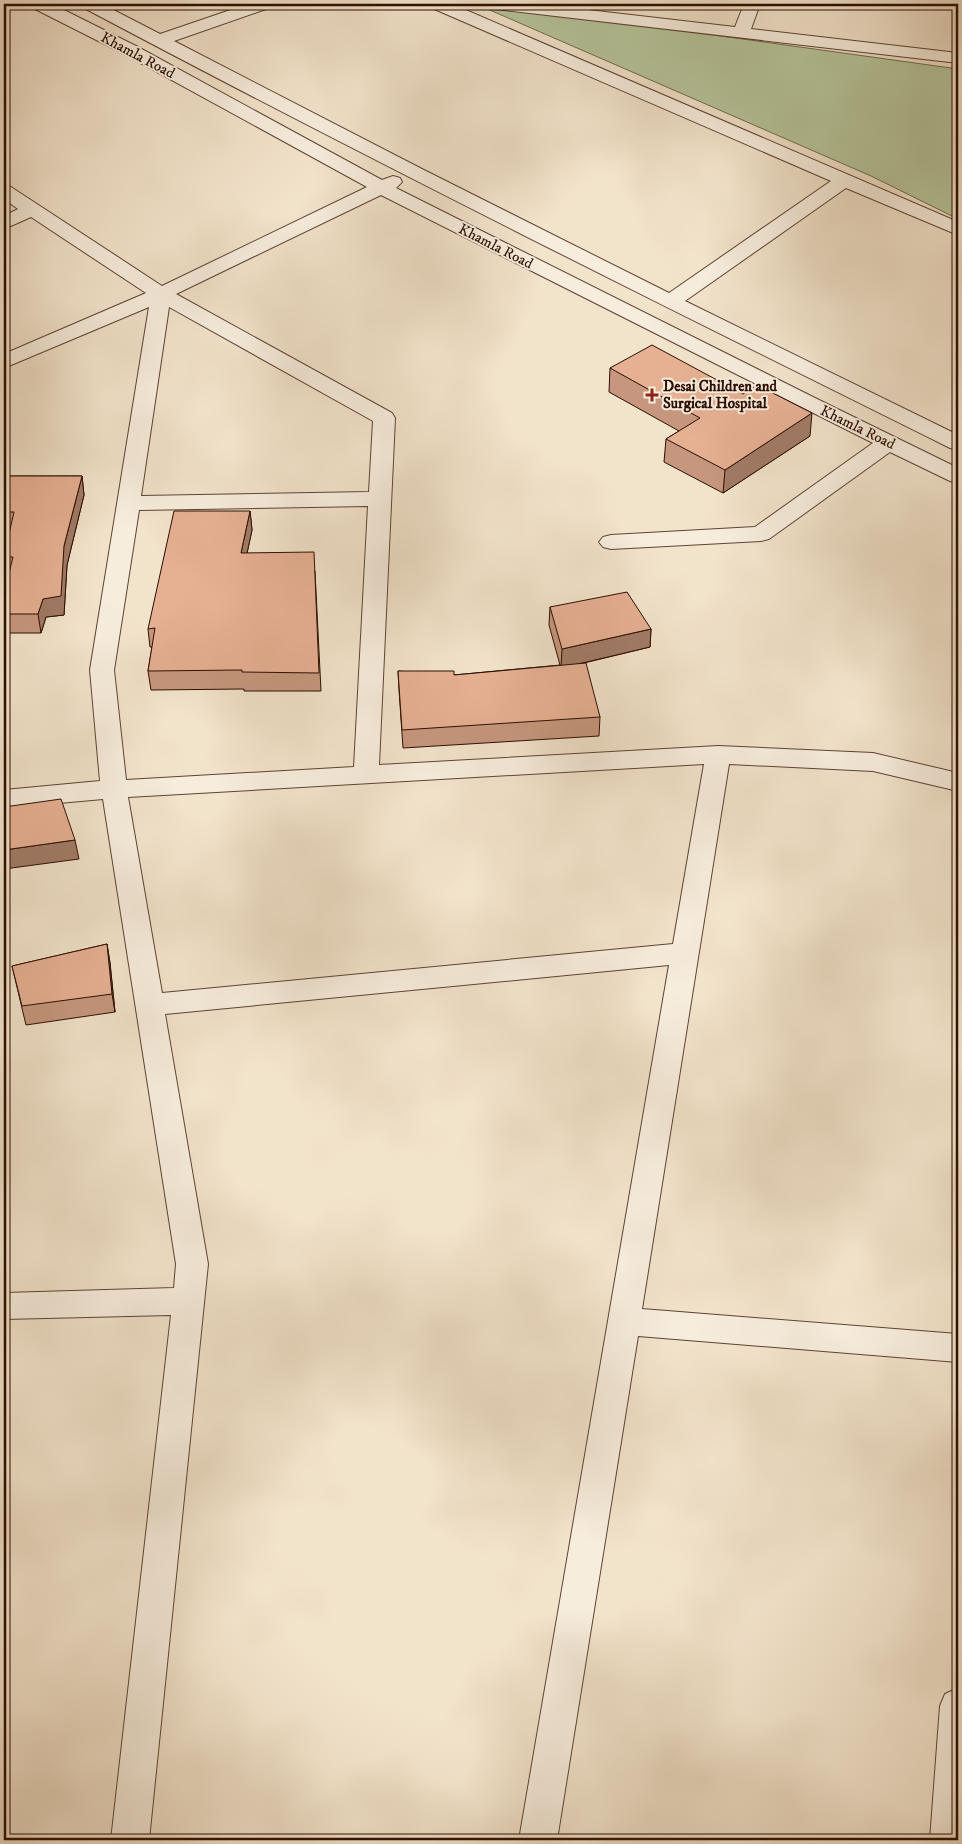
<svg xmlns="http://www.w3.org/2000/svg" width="962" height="1844" font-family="'IM FELL DW Pica',serif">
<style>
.green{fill:#b6c59b;stroke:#706a4e}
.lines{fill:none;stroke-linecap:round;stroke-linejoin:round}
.minor-casing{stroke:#5d4334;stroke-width:2}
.minor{fill:#f7eddd;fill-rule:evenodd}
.wall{fill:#c6977e;stroke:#2b0e01}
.shaded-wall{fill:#a17b67;stroke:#2b0e01}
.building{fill:#e6b093;stroke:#2b0e01}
.poi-dot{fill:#8f2418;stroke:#f7eddd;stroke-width:2}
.labels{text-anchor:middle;stroke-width:4;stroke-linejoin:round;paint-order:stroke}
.far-street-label{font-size:15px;fill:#2b0e01;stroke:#f7eddd}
.far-poi-label{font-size:15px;font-weight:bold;fill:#2b0e01;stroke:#f7eddd;text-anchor:start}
</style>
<rect width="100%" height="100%" fill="#f2e3cb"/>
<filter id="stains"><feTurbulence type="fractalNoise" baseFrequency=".004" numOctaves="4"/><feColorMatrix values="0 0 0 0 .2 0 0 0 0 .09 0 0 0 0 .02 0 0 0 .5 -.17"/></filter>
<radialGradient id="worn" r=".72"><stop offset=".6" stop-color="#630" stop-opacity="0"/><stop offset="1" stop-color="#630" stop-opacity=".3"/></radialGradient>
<polygon class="green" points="476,4 491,4 958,69 958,219 871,176"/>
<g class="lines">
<g class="minor-casing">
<g id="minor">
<path d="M31,4H52L138,47L382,180L393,176L400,178L402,182L396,188L813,397L958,468V483L950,481L890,452L769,539L761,541L611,549L603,547L599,542L603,537L611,535L755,527L873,443L381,195L176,294L392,413L395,418L379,765L718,746L873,753L958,773V791L873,771L729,764L642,1309L958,1334V1362L638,1336L557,1840H519L669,965L165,1014L208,1264L149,1840H111L171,1315L4,1319V1293L174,1288L176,1264L103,799L4,808V790L100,781L90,670L149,307L4,368V354L146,293L31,217L4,229V216L18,209L4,199V185L11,187L162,286L367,187L126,55L33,8ZM169,307L373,421L369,492L141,496ZM368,506L354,767L126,780L114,670L139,510ZM704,764L673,944L162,993L128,797Z"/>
<path d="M82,4H102L160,34L248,4H271L269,8L174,41L420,168L669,293L831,181L432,8L430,4H452L958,222V235L846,188L685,301L958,435V450L950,448C660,304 370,160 84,8Z"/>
<polygon points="487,4 536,4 735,27 744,4 760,4 751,29 958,53 958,63 495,9 489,8"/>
<polygon points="958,1688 958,1840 930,1840 940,1706 945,1694"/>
</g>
</g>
<use href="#minor" class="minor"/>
</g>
<g class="wall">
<polygon points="610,368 810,436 723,493 664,462 666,439 679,431 609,392"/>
<polygon points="4,476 82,476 84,495 67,565 64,615 46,617 41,633 4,633 4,593 8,576 7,576 4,560 4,555 9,531 4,531"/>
<polygon points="250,511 252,530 247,553 315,571 321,691 244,691 244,689 151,690 148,671 152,647 150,647 148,629"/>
<polygon points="550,607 651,629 650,647 580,664 600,717 599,736 403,748 399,690 398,671 454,675 560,665 549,625"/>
<polygon points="107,944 110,963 115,1012 26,1025 12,966"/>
</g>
<g class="shaded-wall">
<polygon points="812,413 810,436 723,493 725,470"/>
<polygon points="82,476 84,495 67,565 64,615 46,617 41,633 38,614 43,599 64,546"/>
<polygon points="250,511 252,530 243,572 241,553"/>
<polygon points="651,629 650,647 561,668 562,649"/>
<polygon points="75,840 79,859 4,869 4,850"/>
<polygon points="107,944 110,963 115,1012 112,994"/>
</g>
<g class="building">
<polygon points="652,345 743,394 757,385 812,413 725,470 666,439 700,418 610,368"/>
<polygon points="4,476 82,476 64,546 61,596 43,599 38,614 4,614 4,593 13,557 4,557 4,555 14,512 4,512"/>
<polygon points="174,511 250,511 241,553 314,552 319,673 242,672 242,670 148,671 155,628 148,629"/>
<polygon points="627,592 651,629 562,649 550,607"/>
<polygon points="586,663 600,717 402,730 398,671 454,671 454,675"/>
<polygon points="61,799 75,840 4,850 4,807"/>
<polygon points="107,944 112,994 22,1006 12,966"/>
</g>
<path class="poi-dot" d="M649.5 387.5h5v5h5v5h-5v5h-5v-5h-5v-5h5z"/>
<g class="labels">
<g class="far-street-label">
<text transform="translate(138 55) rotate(28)" y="5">Khamla Road</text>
<text transform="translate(496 246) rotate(27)" y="5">Khamla Road</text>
<text transform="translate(858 427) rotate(26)" y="5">Khamla Road</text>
</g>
<g class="far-poi-label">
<text x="663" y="391">Desai Children and<tspan x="663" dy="17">Surgical Hospital</tspan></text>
</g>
</g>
<rect width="962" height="1844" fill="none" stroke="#f2e3cb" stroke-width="20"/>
<rect x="5" y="5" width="952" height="1834" fill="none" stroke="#2b0e01" stroke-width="2.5"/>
<rect x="10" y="10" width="942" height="1824" fill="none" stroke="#2b0e01"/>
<rect width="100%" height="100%" filter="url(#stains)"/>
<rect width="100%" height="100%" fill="url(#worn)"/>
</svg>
